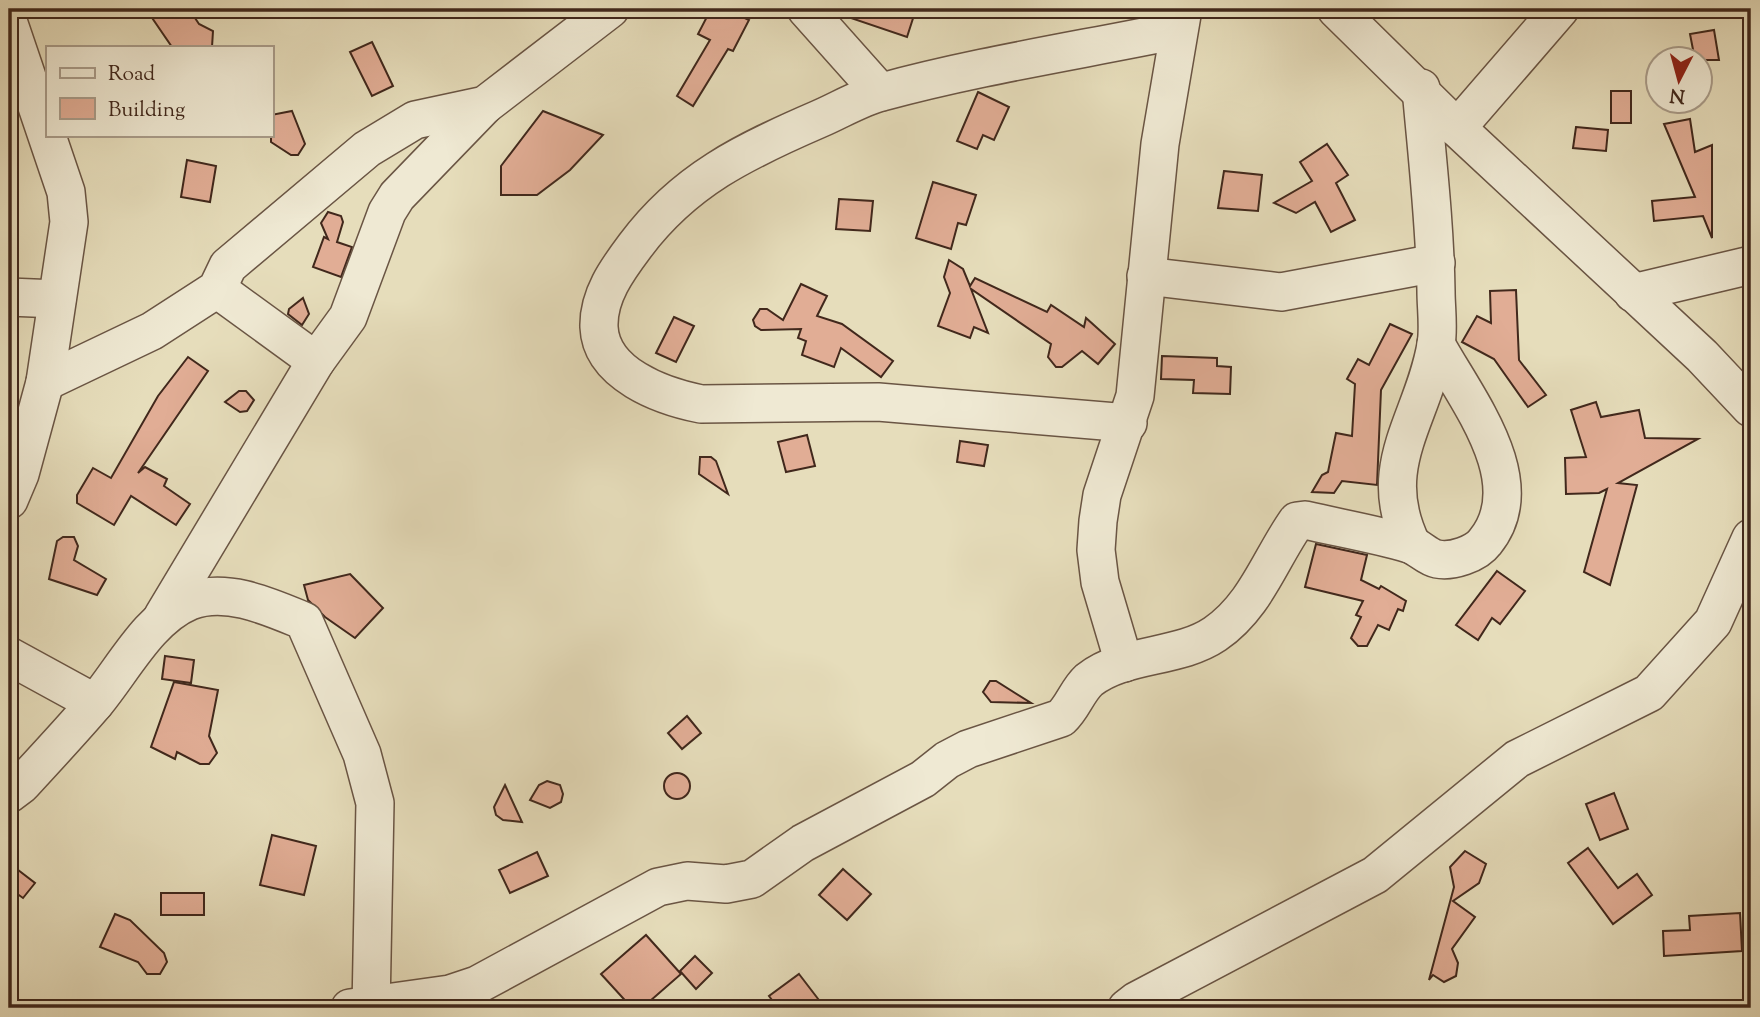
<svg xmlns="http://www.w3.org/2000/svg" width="1760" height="1017" font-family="'Sorts Mill Goudy',serif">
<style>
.building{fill:#e1ad95;stroke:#41281c;stroke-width:2}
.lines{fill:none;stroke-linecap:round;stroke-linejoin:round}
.minor-casing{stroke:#6a5544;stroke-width:40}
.minor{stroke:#efe9d3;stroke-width:37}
</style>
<rect width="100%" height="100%" fill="#e6ddbb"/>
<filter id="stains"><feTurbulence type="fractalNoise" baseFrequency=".00286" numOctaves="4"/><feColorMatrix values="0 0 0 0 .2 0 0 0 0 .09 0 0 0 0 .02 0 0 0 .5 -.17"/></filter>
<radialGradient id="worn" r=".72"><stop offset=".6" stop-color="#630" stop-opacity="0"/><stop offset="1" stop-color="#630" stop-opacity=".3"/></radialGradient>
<g class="building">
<polygon points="146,9 189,9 199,24 213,31 212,47 172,47"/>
<polygon points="711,9 726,9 749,20 733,51 728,49 693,106 677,96 710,40 698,34"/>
<polygon points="836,9 916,9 907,37 839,14"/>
<polygon points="1714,30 1719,60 1695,60 1690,34"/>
<polygon points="372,42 393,86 372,96 350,52"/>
<rect x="1611" y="91" width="20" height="32"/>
<polygon points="978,92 1009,107 994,140 983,135 977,149 957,141"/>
<polygon points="292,111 305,144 298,155 291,155 271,142 271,115"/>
<polygon points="543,111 603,135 570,170 537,195 501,195 501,166"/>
<polygon points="1690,119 1695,152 1712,145 1712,238 1703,216 1654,221 1652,201 1695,197 1664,124"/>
<polygon points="1576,127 1608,130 1606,151 1573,148"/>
<polygon points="1327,144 1348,175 1336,183 1355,220 1331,232 1315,202 1296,213 1274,203 1312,181 1300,162"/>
<polygon points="187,160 216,166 210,202 181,197"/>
<polygon points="1224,171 1262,175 1258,211 1218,208"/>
<polygon points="933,182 976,195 966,225 958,223 951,249 916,238"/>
<polygon points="839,199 873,201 870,231 836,229"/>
<polygon points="328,212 341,216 343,222 337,242 352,247 341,277 313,267 324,237 328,239 321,223"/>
<polygon points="949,260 963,269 970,286 975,278 1047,312 1051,305 1084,327 1086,318 1115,344 1098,364 1082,351 1062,367 1056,367 1048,357 1051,344 971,289 988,333 974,327 970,338 938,326 950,293 944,277"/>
<polygon points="801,284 827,296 817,316 842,324 893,361 881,377 841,348 834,367 802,355 806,341 798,338 801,329 761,330 755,326 753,320 760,309 767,309 783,320"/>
<polygon points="1516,290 1519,360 1546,395 1528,407 1494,359 1462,342 1477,316 1491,323 1490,291"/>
<polygon points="303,298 309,314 302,325 288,314 289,309"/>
<polygon points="674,317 694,326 676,362 656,353"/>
<polygon points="1390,324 1412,334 1381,390 1377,485 1342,481 1334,493 1312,492 1322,475 1328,472 1336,433 1352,436 1355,384 1347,379 1358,359 1369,365"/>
<polygon points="1162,356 1217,358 1217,366 1231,367 1230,394 1193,393 1194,380 1161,379"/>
<polygon points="188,357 208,371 138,473 145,467 167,479 164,486 190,504 176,525 131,496 114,525 77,503 77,495 93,468 111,478 158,396"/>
<polygon points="239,391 246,391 254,400 247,411 240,412 225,402"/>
<polygon points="1596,402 1601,417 1639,410 1645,438 1698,439 1618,483 1637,485 1610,585 1584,572 1607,489 1599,493 1566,494 1565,458 1586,457 1571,410"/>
<polygon points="807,435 815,466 786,472 778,442"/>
<polygon points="960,441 988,445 984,466 957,462"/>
<polygon points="700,457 711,457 716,461 728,494 699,474"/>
<polygon points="63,537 74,537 78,546 74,560 106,579 97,595 49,579 57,541"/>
<polygon points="1316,544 1367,555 1361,580 1379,589 1381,586 1406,601 1403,611 1398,609 1389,630 1378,625 1367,646 1358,646 1351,638 1361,617 1356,615 1363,601 1305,587"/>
<polygon points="1497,571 1525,591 1500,624 1492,618 1478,640 1456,625"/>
<polygon points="350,574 383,608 355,638 325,617 308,600 304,585"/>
<polygon points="165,656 194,660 191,683 162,679"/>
<polygon points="990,681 996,681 1031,703 991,702 983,692"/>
<polygon points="174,682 218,690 209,736 217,753 209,764 200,764 177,752 175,759 151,747"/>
<polygon points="687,716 701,733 682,749 668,733"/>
<circle cx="677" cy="786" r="13"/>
<polygon points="547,781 560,785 563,794 561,802 550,808 530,800 539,785"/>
<polygon points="505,785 522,822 503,820 496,815 494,807"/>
<polygon points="1614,793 1628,829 1600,840 1586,804"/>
<polygon points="272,835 316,846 304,895 260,885"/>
<polygon points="1588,848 1618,888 1637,874 1652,895 1613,924 1568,863"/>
<polygon points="1465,851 1486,864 1479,883 1453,901 1475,917 1452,949 1458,963 1456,976 1444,982 1433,975 1429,980 1454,887 1450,867"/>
<polygon points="537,852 548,876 510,893 499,870"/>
<polygon points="9,863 35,883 23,898 9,888"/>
<polygon points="843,869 871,894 847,920 819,895"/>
<rect x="161" y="893" width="43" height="22"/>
<polygon points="1740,913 1742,951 1664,956 1663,931 1690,930 1689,916"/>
<polygon points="115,914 130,920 164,953 167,962 160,974 147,974 138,962 100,947"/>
<polygon points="646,935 681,974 642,1008 632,1008 601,974"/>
<polygon points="695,956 712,973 696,989 680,971"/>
<polygon points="799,974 825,1008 778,1008 769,996"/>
</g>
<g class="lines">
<g class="minor-casing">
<g id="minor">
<polyline points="806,9 880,92"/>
<polyline points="1336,9 1457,128 1702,356 1751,408"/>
<polyline points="9,24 66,192 69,222 45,382 20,474 9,500"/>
<polyline points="1457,128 1560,9"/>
<polyline points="1146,276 1281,292 1436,263"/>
<polyline points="217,289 316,361"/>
<polyline points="1633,293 1751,265"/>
<polyline points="9,297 57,299"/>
<polyline points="45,382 152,331 217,289 228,266 367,149 415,120 485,105 610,9"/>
<path d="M1128,423L878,402L701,404C661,396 601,374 599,327C598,296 617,270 635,246C684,180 745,151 819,119C840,110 861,97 882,92C977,66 1081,50 1178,30"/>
<path d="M1412,545C1373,466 1423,420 1436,345C1439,328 1436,308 1436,291C1435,224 1427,156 1421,88"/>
<polyline points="163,616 316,361 348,317 387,212 397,196 485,105"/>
<polyline points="9,656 95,703"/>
<polyline points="1124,663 1100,582 1096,550 1098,521 1102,495 1135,396 1160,144 1183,9"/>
<path d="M9,794L21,785C46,758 72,730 96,702C124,668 149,618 190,601C227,587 270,607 304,621L362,754L375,803L371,1008"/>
<path d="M350,1008L450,994L477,985L658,887L687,881L726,884L752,879L803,843L923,779L947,760L968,749L1061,718C1073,707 1077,691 1089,680C1125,652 1178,659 1215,634C1256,606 1270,559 1297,521L1305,520C1339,528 1375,534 1409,544C1419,547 1427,557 1437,559C1452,562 1476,554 1485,542C1534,482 1466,399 1436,344"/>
<polyline points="1127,1008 1136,1001 1375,875 1517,759 1649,693 1713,622 1751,538"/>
</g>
</g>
<use href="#minor" class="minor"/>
</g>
<rect width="1760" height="1017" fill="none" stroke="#e6ddbb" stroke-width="35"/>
<rect x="10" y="10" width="1739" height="996" fill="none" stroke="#41281c" stroke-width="3.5"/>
<rect x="18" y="18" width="1725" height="982" fill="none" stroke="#41281c" stroke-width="2"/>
<rect x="46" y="46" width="228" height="91" fill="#efe9d3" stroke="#a99c8a" stroke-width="2"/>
<rect x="60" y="68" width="35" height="10" fill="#efe9d3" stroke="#a99c8a" stroke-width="2"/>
<text x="108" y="80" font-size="21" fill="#41281c">Road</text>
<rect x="60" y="98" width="35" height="21" fill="#e1ad95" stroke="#a99c8a" stroke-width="2"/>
<text x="108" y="116" font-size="21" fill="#41281c">Building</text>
<g transform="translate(1679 80) rotate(186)"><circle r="33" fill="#efe9d3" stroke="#a99c8a" stroke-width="2"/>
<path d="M0-5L12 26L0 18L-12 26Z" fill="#8f2418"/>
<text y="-10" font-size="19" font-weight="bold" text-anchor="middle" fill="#41281c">N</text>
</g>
<rect width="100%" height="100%" filter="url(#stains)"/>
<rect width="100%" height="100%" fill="url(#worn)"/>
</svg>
